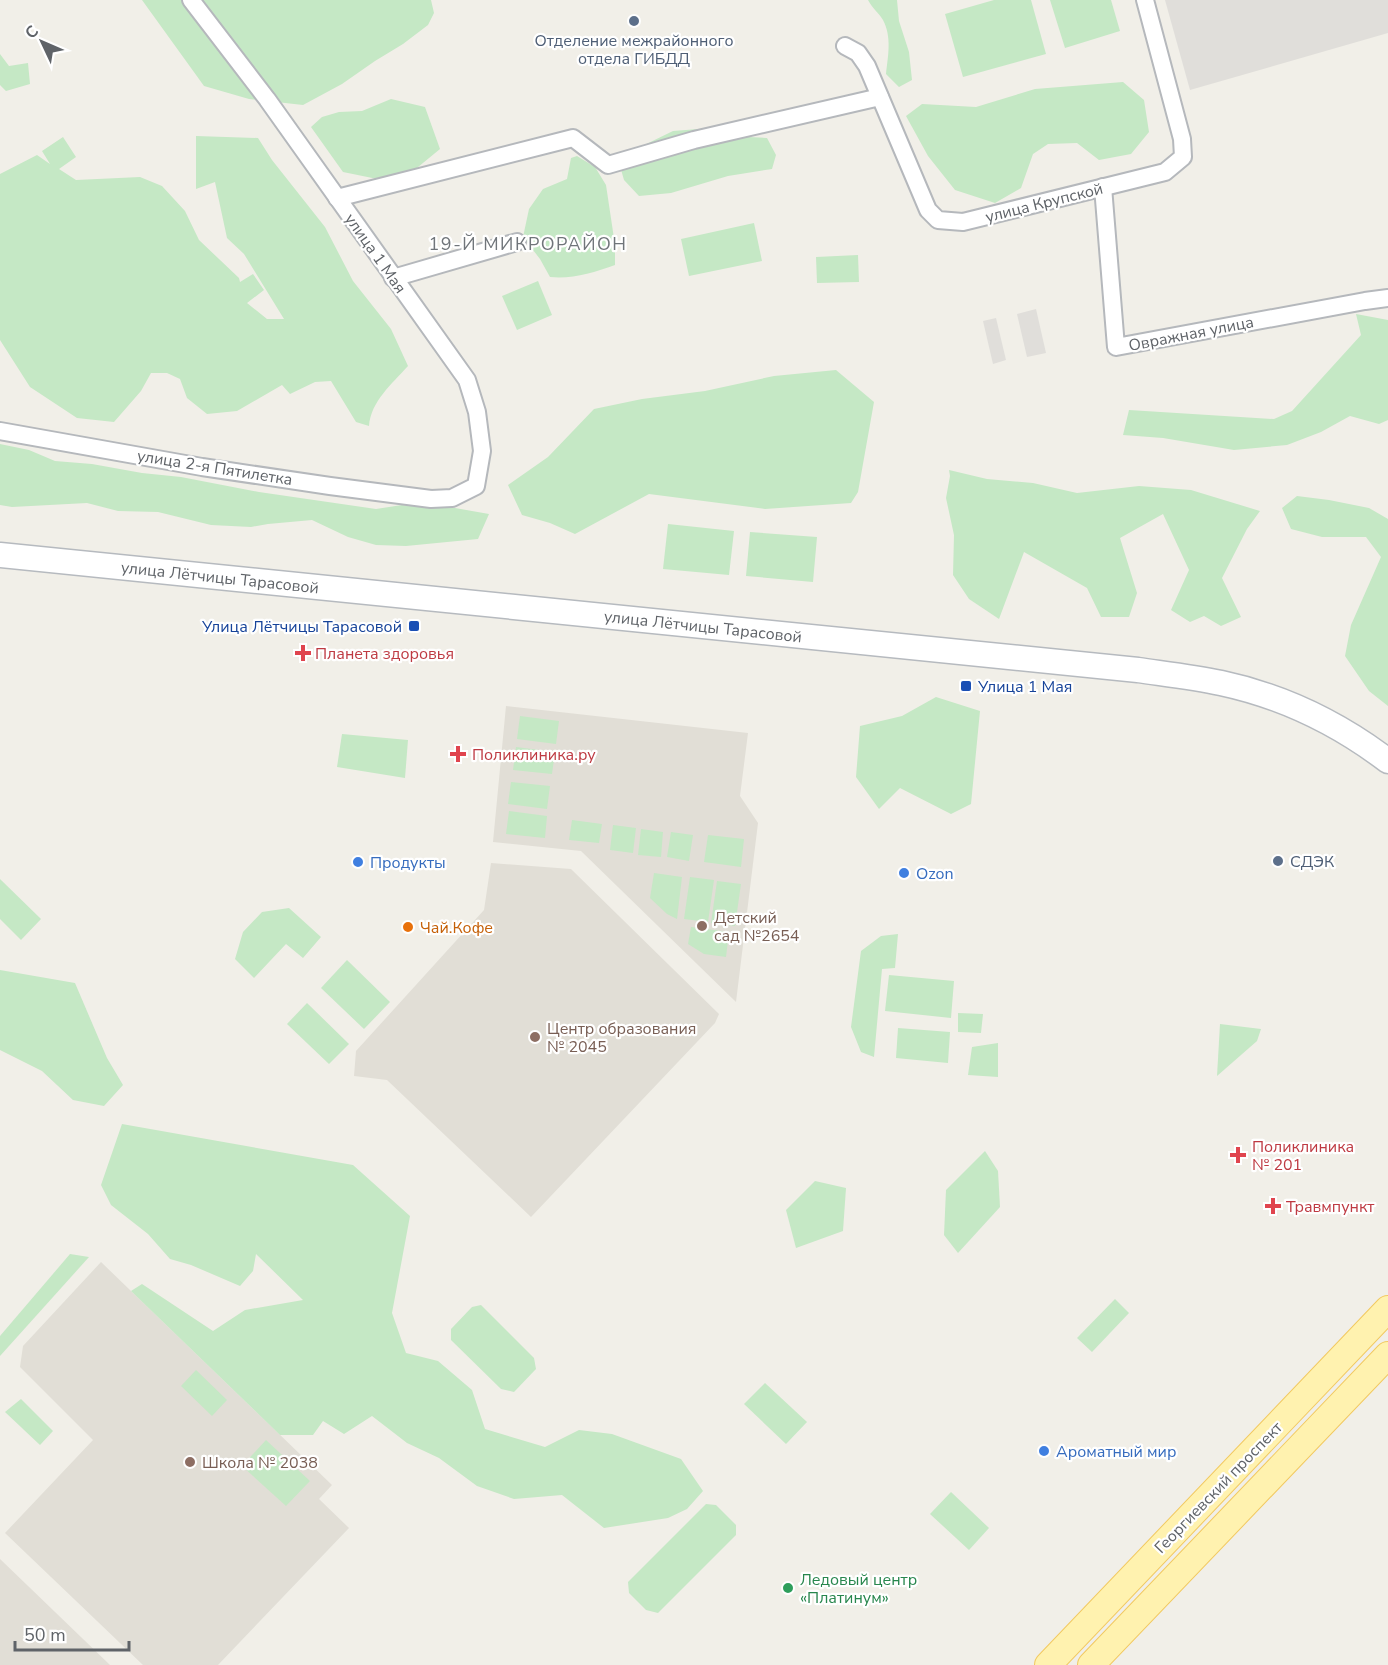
<svg xmlns="http://www.w3.org/2000/svg" width="1388" height="1665" font-family="'Nunito Sans',sans-serif">
<style>
.industrial{fill:#e0deda}
.education{fill:#e1ded6}
.green{fill:#c5e8c5}
.lines{fill:none;stroke-linecap:round;stroke-linejoin:round}
.minor-casing{stroke:#b5b8bc;stroke-width:20}
.secondary-casing{stroke:#b6babf;stroke-width:27}
.primary-casing{stroke:#f2c960;stroke-width:28}
.minor{stroke:#fff;stroke-width:16}
.secondary{stroke:#fff;stroke-width:24}
.primary{stroke:#fff2af;stroke-width:26}
.service-dot{fill:#5c6f8a;stroke:#fff;stroke-width:2}
.transit-dot{fill:#1a4fb4;stroke:#fff;stroke-width:2}
.health-dot{fill:#e0444e;stroke:#fff;stroke-width:2}
.shop-dot{fill:#3f7fe0;stroke:#fff;stroke-width:2}
.education-dot{fill:#8d6e63;stroke:#fff;stroke-width:2}
.food-dot{fill:#e8710a;stroke:#fff;stroke-width:2}
.leisure-dot{fill:#2e9e5b;stroke:#fff;stroke-width:2}
.labels{text-anchor:middle;stroke-width:4.5;stroke-linejoin:round;paint-order:stroke}
.service-label{font-size:16px;fill:#4e5e75;stroke:#fff}
.street-label{font-size:16px;fill:#5f6368;stroke:#fff}
.transit-label{font-size:16px;fill:#164399;stroke:#fff;text-anchor:end}
.health-label{font-size:16px;fill:#be3a42;stroke:#fff;text-anchor:start}
.shop-label{font-size:16px;fill:#366cbe;stroke:#fff;text-anchor:start}
.education-label{font-size:16px;fill:#785e54;stroke:#fff;text-anchor:start}
.food-label{font-size:16px;fill:#c56008;stroke:#fff;text-anchor:start}
.leisure-label{font-size:16px;fill:#27864d;stroke:#fff;text-anchor:start}
.neighbourhood-label{font-size:18px;letter-spacing:1.5px;fill:#70757a;stroke:#fff}
</style>
<rect width="100%" height="100%" fill="#f1efe8"/>
<g class="industrial">
<polygon points="1165,0 1388,0 1388,33 1190,90"/>
<polygon points="1036,309 1046,353 1027,357 1017,314"/>
<polygon points="996,318 1006,360 993,364 983,321"/>
</g>
<g class="education">
<polygon points="506,706 748,733 740,796 758,823 736,1002 581,851 493,842"/>
<polygon points="491,863 571,869 719,1014 715,1023 531,1217 387,1080 354,1076 356,1051 484,910"/>
<polygon points="101,1262 332,1485 319,1499 349,1528 218,1665 143,1665 5,1533 93,1440 20,1367 23,1346"/>
<polygon points="0,1559 110,1665 0,1665"/>
</g>
<g class="green">
<polygon points="142,0 431,0 434,13 428,25 403,44 375,61 342,84 303,105 249,99 204,86"/>
<path d="M868,0H897L899,21L909,52L912,80L899,87L886,74C888,56 892,37 883,20C879,13 872,8 868,0Z"/>
<polygon points="994,0 1031,0 1046,54 963,77 945,14"/>
<polygon points="1050,0 1111,0 1120,31 1065,48"/>
<polygon points="0,54 9,66 28,63 30,84 6,91 0,85"/>
<polygon points="1123,82 1144,100 1149,132 1131,154 1099,160 1077,143 1048,144 1033,154 1021,188 995,203 955,190 928,156 906,116 922,104 976,107 1035,89"/>
<polygon points="391,99 425,107 440,149 412,172 387,181 343,172 311,127 322,117 339,112 362,111"/>
<polygon points="711,128 749,137 767,138 776,155 772,169 728,176 671,193 639,196 624,180 620,166 632,151 673,131"/>
<path d="M196,136L258,138L272,160L325,227L353,281L391,329L408,366C392,384 371,401 369,426L356,422L331,381L315,382L290,394L282,385L237,411L207,414L187,398L180,379L167,373H151L141,391L114,422L77,418L30,387L0,340V174L37,155L50,164L42,151L63,137L76,157L59,169L76,180L140,177L162,186L185,211L199,240L239,278L240,282L253,274L264,290L247,303L267,319H284L244,254L227,238L215,182L196,189Z"/>
<path d="M577,156L595,167L606,185L615,245V265C593,273 573,279 550,277L540,259L523,237L529,209L543,189L567,179L571,158Z"/>
<polygon points="754,223 762,261 689,276 681,239"/>
<polygon points="858,255 859,282 817,283 816,257"/>
<polygon points="538,281 552,315 517,330 502,296"/>
<polygon points="1356,314 1388,320 1388,420 1379,424 1350,416 1321,432 1287,445 1234,450 1163,438 1123,435 1129,410 1274,419 1292,411 1361,335"/>
<polygon points="836,370 874,402 858,492 851,503 765,509 649,494 575,534 550,523 522,515 508,485 548,457 594,409 642,399 705,391 774,376"/>
<polygon points="0,444 29,450 55,461 92,464 142,473 181,477 259,492 376,509 402,505 431,508 455,508 489,514 478,539 406,546 376,545 348,537 312,520 268,524 251,527 211,525 158,512 118,511 87,503 12,507 0,505"/>
<polygon points="949,470 987,479 1033,483 1077,493 1139,486 1191,490 1260,511 1247,529 1222,578 1241,617 1221,626 1204,616 1190,622 1171,610 1189,570 1163,514 1120,538 1137,593 1129,617 1101,617 1087,588 1024,552 999,619 969,599 953,575 954,535 946,498 950,476"/>
<polygon points="1297,496 1329,500 1369,508 1388,519 1388,706 1369,691 1345,656 1351,625 1381,557 1366,537 1322,537 1291,529 1282,508"/>
<polygon points="668,524 734,531 729,575 663,569"/>
<polygon points="750,532 817,537 813,582 746,576"/>
<polygon points="936,697 980,711 971,804 951,814 900,788 879,809 856,777 860,726 902,716"/>
<polygon points="520,716 559,721 556,744 517,739"/>
<polygon points="342,734 408,740 405,778 337,767"/>
<polygon points="516,747 555,752 552,774 513,770"/>
<polygon points="511,782 550,786 547,809 508,804"/>
<polygon points="509,811 547,816 545,838 506,834"/>
<polygon points="572,820 602,824 599,843 569,840"/>
<polygon points="613,825 636,828 633,853 610,850"/>
<polygon points="641,829 663,832 661,857 638,855"/>
<polygon points="671,832 693,835 689,861 667,857"/>
<polygon points="708,835 744,839 741,867 704,862"/>
<polygon points="654,873 682,877 677,919 667,914 650,898"/>
<polygon points="690,877 714,880 708,922 684,919"/>
<polygon points="0,879 41,919 21,940 0,919"/>
<polygon points="717,881 741,884 735,926 711,923"/>
<polygon points="289,908 321,937 303,958 286,944 254,978 235,959 243,932 262,912"/>
<polygon points="691,927 729,932 726,957 704,954 688,944"/>
<polygon points="898,934 895,968 882,969 874,1057 861,1052 851,1027 861,951 881,936"/>
<polygon points="347,960 390,1002 364,1029 321,988"/>
<polygon points="0,970 75,983 107,1058 123,1085 104,1106 73,1100 42,1071 0,1050"/>
<polygon points="889,975 954,981 951,1018 885,1011"/>
<polygon points="307,1003 349,1044 329,1064 287,1024"/>
<polygon points="958,1013 983,1014 981,1033 958,1032"/>
<polygon points="1220,1024 1261,1029 1257,1041 1217,1076"/>
<polygon points="898,1028 950,1032 948,1063 896,1058"/>
<polygon points="998,1043 998,1077 968,1075 972,1047"/>
<polygon points="122,1124 353,1165 410,1216 392,1313 406,1353 438,1361 472,1390 485,1429 545,1447 579,1430 612,1434 681,1459 703,1491 687,1509 668,1518 604,1528 562,1495 514,1499 477,1486 439,1458 407,1443 372,1416 344,1434 323,1421 313,1435 280,1435 131,1291 142,1284 213,1331 245,1310 303,1300 256,1254 253,1271 240,1286 191,1265 170,1259 148,1234 111,1205 101,1185"/>
<polygon points="985,1151 998,1171 1000,1207 958,1253 944,1235 946,1190"/>
<polygon points="815,1181 846,1188 843,1231 796,1248 786,1210"/>
<polygon points="70,1254 89,1257 0,1356 0,1336"/>
<polygon points="1115,1299 1129,1313 1092,1352 1077,1338"/>
<polygon points="481,1305 534,1358 536,1369 514,1392 501,1389 451,1340 451,1329 472,1307"/>
<polygon points="196,1370 227,1400 212,1416 181,1386"/>
<polygon points="765,1383 807,1422 786,1444 744,1404"/>
<polygon points="21,1399 53,1431 40,1445 5,1412"/>
<polygon points="266,1440 310,1481 286,1506 242,1466"/>
<polygon points="951,1492 989,1528 969,1550 930,1514"/>
<polygon points="706,1504 716,1505 736,1525 736,1535 658,1613 646,1610 629,1593 628,1582"/>
</g>
<g class="lines">
<g class="minor-casing">
<g id="minor">
<polyline points="845,46 858,53 867,66 928,210 938,220 963,222 1165,172 1183,157 1182,139 1145,0"/>
<polyline points="1103,187 1116,347 1365,301 1388,298"/>
<polyline points="337,198 573,138 608,165 694,140 880,97"/>
<polyline points="393,278 517,242"/>
<polyline points="0,431 202,467 330,486 431,499 452,498 476,486 482,451 477,412 467,380 267,99 191,0"/>
</g>
</g>
<g class="secondary-casing">
<path id="secondary" d="M0,555L1138,670C1166,674 1194,677 1221,683C1282,696 1338,723 1388,761"/>
</g>
<g class="primary-casing">
<g id="primary">
<polyline points="1048,1665 1388,1309"/>
<polyline points="1091,1665 1388,1355"/>
</g>
</g>
<use href="#minor" class="minor"/>
<use href="#secondary" class="secondary"/>
<use href="#primary" class="primary"/>
</g>
<g class="service-dot">
<circle cx="634" cy="21" r="6"/>
<circle cx="1278" cy="861" r="6"/>
</g>
<g class="transit-dot">
<rect x="408" y="620" width="12" height="12" rx="3"/>
<rect x="960" y="680" width="12" height="12" rx="3"/>
</g>
<g class="health-dot">
<path d="M300 644h6v6h6v6h-6v6h-6v-6h-6v-6h6z"/>
<path d="M455 745h6v6h6v6h-6v6h-6v-6h-6v-6h6z"/>
<path d="M1235 1146h6v6h6v6h-6v6h-6v-6h-6v-6h6z"/>
<path d="M1270 1197h6v6h6v6h-6v6h-6v-6h-6v-6h6z"/>
</g>
<g class="shop-dot">
<circle cx="358" cy="862" r="6"/>
<circle cx="904" cy="873" r="6"/>
<circle cx="1044" cy="1451" r="6"/>
</g>
<g class="education-dot">
<circle cx="702" cy="926" r="6"/>
<circle cx="535" cy="1037" r="6"/>
<circle cx="190" cy="1462" r="6"/>
</g>
<circle class="food-dot" cx="408" cy="927" r="6"/>
<circle class="leisure-dot" cx="788" cy="1588" r="6"/>
<g class="labels">
<g class="service-label">
<text x="634" y="46">Отделение межрайонного<tspan x="634" dy="18">отдела ГИБДД</tspan></text>
<text x="1290" y="867" text-anchor="start">СДЭК</text>
</g>
<g class="street-label">
<text transform="translate(1044 202) rotate(-14)" y="6">улица Крупской</text>
<text transform="translate(376 253) rotate(55)" y="6">улица 1 Мая</text>
<text transform="translate(1191 333) rotate(-11)" y="6">Овражная улица</text>
<text transform="translate(215 467) rotate(9)" y="6">улица 2-я Пятилетка</text>
<text transform="translate(220 577) rotate(6)" y="6">улица Лётчицы Тарасовой</text>
<text transform="translate(703 626) rotate(6)" y="6">улица Лётчицы Тарасовой</text>
<text transform="translate(1218 1487) rotate(-46)" y="6">Георгиевский проспект</text>
</g>
<g class="transit-label">
<text x="402" y="632">Улица Лётчицы Тарасовой</text>
<text x="978" y="692" text-anchor="start">Улица 1 Мая</text>
</g>
<g class="health-label">
<text x="315" y="659">Планета здоровья</text>
<text x="472" y="760">Поликлиника.ру</text>
<text x="1252" y="1152">Поликлиника<tspan x="1252" dy="18">№ 201</tspan></text>
<text x="1286" y="1212">Травмпункт</text>
</g>
<g class="shop-label">
<text x="370" y="868">Продукты</text>
<text x="916" y="879">Ozon</text>
<text x="1056" y="1457">Ароматный мир</text>
</g>
<g class="education-label">
<text x="714" y="923">Детский<tspan x="714" dy="18">сад №2654</tspan></text>
<text x="547" y="1034">Центр образования<tspan x="547" dy="18">№ 2045</tspan></text>
<text x="202" y="1468">Школа № 2038</text>
</g>
<g class="food-label">
<text x="420" y="933">Чай.Кофе</text>
</g>
<g class="leisure-label">
<text x="800" y="1585">Ледовый центр<tspan x="800" dy="18">«Платинум»</tspan></text>
</g>
<g class="neighbourhood-label">
<text x="528" y="250">19-Й МИКРОРАЙОН</text>
</g>
</g>
<g transform="translate(42 42) rotate(314)" stroke="#ffffff" stroke-width="4.5" paint-order="stroke">
<path d="M0-4.5L10 22L0 15L-10 22Z" fill="#5f6368"/>
<text y="-9" font-size="16" font-weight="bold" text-anchor="middle" fill="#5f6368">С</text>
</g>
<path d="M15 1641v9h114v-9" fill="none" stroke="#5f6368" stroke-width="3"/>
<text x="24" y="1641" font-size="18" fill="#5f6368" stroke="#ffffff" stroke-width="4.5" paint-order="stroke">50 m</text>
</svg>
